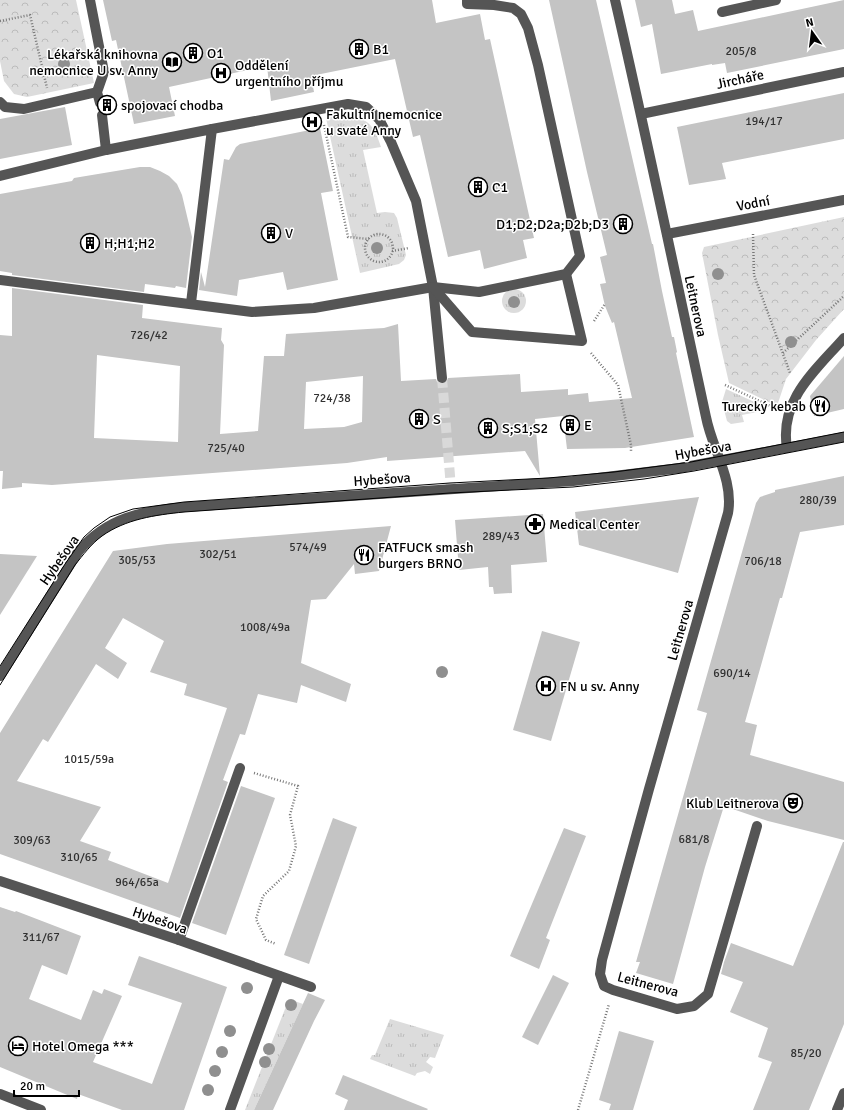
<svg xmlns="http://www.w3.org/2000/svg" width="844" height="1110" font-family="Signika,sans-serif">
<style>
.grass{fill:url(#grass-tufts)}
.forest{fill:url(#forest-crowns)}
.building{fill:#c4c4c4;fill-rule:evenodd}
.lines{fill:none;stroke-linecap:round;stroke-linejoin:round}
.minor-tunnel{stroke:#d9d9d9;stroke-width:10;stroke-dasharray:10 5;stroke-linecap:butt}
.path{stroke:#777;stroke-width:2.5;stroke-dasharray:1 2;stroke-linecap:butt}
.minor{stroke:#555;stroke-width:10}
.tram{stroke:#000;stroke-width:1}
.tree{fill:#8f8f8f}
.labels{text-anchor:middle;stroke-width:3;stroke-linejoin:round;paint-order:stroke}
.number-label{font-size:12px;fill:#313131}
.poi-label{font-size:14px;fill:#000;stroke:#fff;text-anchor:start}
.street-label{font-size:14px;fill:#000;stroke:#fff}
</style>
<defs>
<pattern id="grass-tufts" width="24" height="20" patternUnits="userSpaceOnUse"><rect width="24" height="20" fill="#dcdcdc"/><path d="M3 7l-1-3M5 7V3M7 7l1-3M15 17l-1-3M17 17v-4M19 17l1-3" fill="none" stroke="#bbb"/></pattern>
<pattern id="forest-crowns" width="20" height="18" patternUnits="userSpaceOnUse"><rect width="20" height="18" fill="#dcdcdc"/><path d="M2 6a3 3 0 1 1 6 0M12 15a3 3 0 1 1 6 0" fill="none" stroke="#bbb"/></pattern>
</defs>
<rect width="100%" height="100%" fill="#fff"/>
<g class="grass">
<path d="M346,115C369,119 374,125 381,147L363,150L377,213L385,212L394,213L397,218L406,255L404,260L399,264L360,273L326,118Z"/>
<circle cx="514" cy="301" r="12"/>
<polygon points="726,389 761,405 756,407 757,412 742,415 744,422 731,424 727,421 722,402"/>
<polygon points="289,999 303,1004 254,1110 245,1110"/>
<polygon points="390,1019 444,1035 435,1058 430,1057 426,1062 433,1067 430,1074 425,1071 417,1073 415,1076 370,1059 372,1055 375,1055"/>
</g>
<g class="forest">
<polygon points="0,0 76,0 94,83 27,97 14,94 4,81 0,61"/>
<polygon points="844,217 844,309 816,340 786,379 777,406 729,383 718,335 702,253 704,247"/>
</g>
<g class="building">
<polygon points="103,0 432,0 436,23 480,14 485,40 490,39 534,238 523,240 527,258 484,269 480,250 448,257 420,135 413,137 395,59 311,76 314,92 271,101 267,66 169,87 175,116 134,124 116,40 112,41"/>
<path d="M549,0H596L652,244H653L662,291L672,337H674L677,352L676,353L694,437L625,448L567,449L563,416L535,419L540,476L525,451L387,461V457L347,463L52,485L22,483V487L2,489L3,471H0V335L12,336V288L143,305L142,318L222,328L221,340L224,345L220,434L258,431L264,356H284L286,334L384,328L398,324L401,381L436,379L437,382L442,384L446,383L448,378L520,374L521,392L568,389V395L588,393L589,402L632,398L614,322L612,323L605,306L600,284L606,283L600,257L607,255L587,172ZM97,355L180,366L178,442L94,438ZM363,376L362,422L344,427L304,429L306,382Z"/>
<polygon points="635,0 672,0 675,14 693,10 698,31 844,0 844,49 727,73 725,63 712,65 712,64 661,74 652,24 641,27"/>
<polygon points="844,93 844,139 722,163 726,179 689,185 677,127"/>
<polygon points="65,107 72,145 0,159 0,119"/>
<polygon points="320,128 333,191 321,193 338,280 287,290 283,272 239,280 237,296 199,290 201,272 205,287 224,159 229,160 236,147 240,144"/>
<polygon points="140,167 150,167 160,171 169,176 177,184 182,195 192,237 186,288 176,286 175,288 145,284 144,292 12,275 12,273 0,271 0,194 72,181 74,178"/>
<polygon points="844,356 844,409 814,416 810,396"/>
<polygon points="844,476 844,525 800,532 782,598 780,598 745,722 757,725 750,755 844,782 844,840 768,821 724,806 705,867 673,984 636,973 640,962 636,962 707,713 697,710 756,503 760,497 775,492 775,490"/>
<polygon points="699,497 678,573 579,545 575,512"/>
<polygon points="543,514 547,562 511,565 512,593 494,594 493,587 489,587 488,567 459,570 455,520"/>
<path d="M391,526L379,571L355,574L354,564L326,599L311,600L301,663L351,684L346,702L301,685L297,703L258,694L245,735L240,734L223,780L228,782L180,918L0,854V733L113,551L167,544ZM123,618L164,641L150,672L187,684L184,695L227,708L168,883L108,860L111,852L80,841L101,807L17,781L43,739L48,742L96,664L118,679L127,663L105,648Z"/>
<polygon points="0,554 37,556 0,615"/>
<polygon points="542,631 580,642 551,741 513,730"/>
<polygon points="241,786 275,798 226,935 192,923"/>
<polygon points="333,818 357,827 309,964 284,955"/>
<polygon points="564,828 586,836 546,938 550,940 539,969 510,956"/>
<polygon points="843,842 844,842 844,1024 809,1110 753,1110 772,1062 758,1057 768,1028 730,1012 743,982 721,974 724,962 731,943 793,966"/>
<polygon points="0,907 15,912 16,911 81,936 67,975 42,965 29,999 81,1020 93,990 102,994 104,989 122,996 93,1062 152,1084 182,1003 128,985 139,956 227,987 184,1110 122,1110 78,1094 77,1099 0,1067"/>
<polygon points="553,975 569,983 538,1045 522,1037"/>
<polygon points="308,993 325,1000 314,1021 273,1110 254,1110"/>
<polygon points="619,1031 654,1041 633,1110 609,1110 611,1104 599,1100"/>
<polygon points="343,1075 428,1109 427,1110 344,1110 348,1100 335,1094"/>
</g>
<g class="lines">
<polyline class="minor-tunnel" points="442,378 451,488"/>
<g class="path">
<polyline points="0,21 30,15 47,88"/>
<polyline points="324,125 348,237 369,239"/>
<polyline points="753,234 754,275 790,373"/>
<circle cx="379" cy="248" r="14"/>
<polyline points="392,251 409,248"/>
<polyline points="594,321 605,304"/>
<polyline points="591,353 618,385 631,445 631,451"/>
<polyline points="783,353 844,296"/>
<polyline points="725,385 775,408"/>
<polyline points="254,773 298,786 290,815 296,846 289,871 263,896 256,919 266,940 276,944"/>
<polyline points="578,1110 609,1004"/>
</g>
<g class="minor">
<polyline points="90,0 104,72 97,92 100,103"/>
<path d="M615,0C647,139 676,278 706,417C712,449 734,480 728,513L649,789L602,960L600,974L604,986L613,990L677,1009L694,1006L708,994L757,826"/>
<polyline points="722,12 776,0"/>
<polyline points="0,102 5,107 24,109 97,92"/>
<polyline points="641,114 844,72"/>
<polyline points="102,115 106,150"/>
<polyline points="212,129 348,104 366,107 379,119 391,142 416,201 433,287 442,378"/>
<polyline points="0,176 106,150 212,129 191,303"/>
<polyline points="667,234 844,200"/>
<polyline points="0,280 252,312 314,308 433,287 479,292 566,274 580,256 538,65 528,28 521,14 513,8 494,5 467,4 467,0"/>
<polyline points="433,287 472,332 582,341 566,274"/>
<path d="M787,448C779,400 815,371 844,338"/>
<path d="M0,676L78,552C107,517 142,511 185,507L573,481L680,468L844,437"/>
<polyline points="0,881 179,940 311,987"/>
<polyline points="179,940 240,768"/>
<polyline points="0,1094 41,1110"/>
<polyline points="230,1110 279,976"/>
<polyline points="837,1110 844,1093"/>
</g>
<g class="tram">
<polyline points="0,666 65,564 84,537 94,528 110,517 133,509 184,502 450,483 548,478 614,472 691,462 844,432"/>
<path d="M0,685L75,565C83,555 91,544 102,536C126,519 155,515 184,512L450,493L573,487L644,479L694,471L844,442"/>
</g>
</g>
<g class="tree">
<circle cx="64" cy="64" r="6"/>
<circle cx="377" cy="248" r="6"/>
<circle cx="718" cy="274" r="6"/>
<circle cx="514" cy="302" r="6"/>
<circle cx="791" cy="342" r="6"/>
<circle cx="442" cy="672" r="6"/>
<circle cx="247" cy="988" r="6"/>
<circle cx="291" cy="1005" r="6"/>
<circle cx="230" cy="1031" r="6"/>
<circle cx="269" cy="1049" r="6"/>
<circle cx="222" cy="1052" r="6"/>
<circle cx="265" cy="1062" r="6"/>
<circle cx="215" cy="1071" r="6"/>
<circle cx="208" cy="1090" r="6"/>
</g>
<defs>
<g id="building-ring" transform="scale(1)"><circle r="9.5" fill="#fff" stroke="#000" stroke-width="1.5"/><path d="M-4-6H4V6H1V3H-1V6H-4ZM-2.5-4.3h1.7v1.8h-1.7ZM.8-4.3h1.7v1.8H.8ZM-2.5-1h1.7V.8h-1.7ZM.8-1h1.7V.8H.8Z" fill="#000"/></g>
<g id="library-ring" transform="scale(1)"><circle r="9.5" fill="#fff" stroke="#000" stroke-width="1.5"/><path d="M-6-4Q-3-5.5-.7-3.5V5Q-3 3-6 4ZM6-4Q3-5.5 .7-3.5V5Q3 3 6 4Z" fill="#000"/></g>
<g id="hospital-ring" transform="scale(1)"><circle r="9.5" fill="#fff" stroke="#000" stroke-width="1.5"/><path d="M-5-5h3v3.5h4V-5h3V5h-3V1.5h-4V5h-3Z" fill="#000"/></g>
<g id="restaurant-ring" transform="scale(1)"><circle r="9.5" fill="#fff" stroke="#000" stroke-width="1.5"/><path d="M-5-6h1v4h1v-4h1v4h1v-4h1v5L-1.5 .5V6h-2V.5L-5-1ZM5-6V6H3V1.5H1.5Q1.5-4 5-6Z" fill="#000"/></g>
<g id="pharmacy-ring" transform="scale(1)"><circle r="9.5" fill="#fff" stroke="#000" stroke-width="1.5"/><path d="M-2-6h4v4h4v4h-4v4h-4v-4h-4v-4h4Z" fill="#000"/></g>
<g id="theatre-ring" transform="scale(1)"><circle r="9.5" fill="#fff" stroke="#000" stroke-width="1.5"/><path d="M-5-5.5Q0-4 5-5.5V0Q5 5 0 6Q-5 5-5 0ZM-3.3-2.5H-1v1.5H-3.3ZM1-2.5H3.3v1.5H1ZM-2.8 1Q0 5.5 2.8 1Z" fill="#000"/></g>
<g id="hotel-ring" transform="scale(1)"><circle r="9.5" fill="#fff" stroke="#000" stroke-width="1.5"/><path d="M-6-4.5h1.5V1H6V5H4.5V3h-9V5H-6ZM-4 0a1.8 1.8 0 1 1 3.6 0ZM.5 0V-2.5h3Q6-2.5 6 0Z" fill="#000"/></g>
</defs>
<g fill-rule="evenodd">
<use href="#building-ring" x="359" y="49"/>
<use href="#building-ring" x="193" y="53"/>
<use href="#library-ring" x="172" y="62"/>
<use href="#hospital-ring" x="221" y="73"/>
<use href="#building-ring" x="107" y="105"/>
<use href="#hospital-ring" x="312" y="122"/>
<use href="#building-ring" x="478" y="187"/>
<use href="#building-ring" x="623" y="224"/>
<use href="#building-ring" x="271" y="233"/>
<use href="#building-ring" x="90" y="243"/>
<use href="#restaurant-ring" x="820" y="406"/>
<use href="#building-ring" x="419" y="419"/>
<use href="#building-ring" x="570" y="425"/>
<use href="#building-ring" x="488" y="428"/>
<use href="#pharmacy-ring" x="535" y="524"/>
<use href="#restaurant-ring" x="364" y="555"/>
<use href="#hospital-ring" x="546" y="686"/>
<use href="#theatre-ring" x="793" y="803"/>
<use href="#hotel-ring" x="18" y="1046"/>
</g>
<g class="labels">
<g class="number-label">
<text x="741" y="55">205/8</text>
<text x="764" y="125">194/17</text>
<text x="149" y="339">726/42</text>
<text x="332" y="402">724/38</text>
<text x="226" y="452">725/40</text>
<text x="818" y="504">280/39</text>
<text x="501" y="540">289/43</text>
<text x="308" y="551">574/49</text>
<text x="218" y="558">302/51</text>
<text x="137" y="564">305/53</text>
<text x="763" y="565">706/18</text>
<text x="265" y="631">1008/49a</text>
<text x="732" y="677">690/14</text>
<text x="89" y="763">1015/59a</text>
<text x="694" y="843">681/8</text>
<text x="32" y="844">309/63</text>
<text x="79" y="861">310/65</text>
<text x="137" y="886">964/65a</text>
<text x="41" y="941">311/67</text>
<text x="806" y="1057">85/20</text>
</g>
<g class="poi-label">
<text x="373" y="54">B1</text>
<text x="207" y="58">O1</text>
<text x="158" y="59" text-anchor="end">Lékařská knihovna<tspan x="158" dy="16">nemocnice U sv. Anny</tspan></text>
<text x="235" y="70">Oddělení<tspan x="235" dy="16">urgentního příjmu</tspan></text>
<text x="121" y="110">spojovací chodba</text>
<text x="326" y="119">Fakultní nemocnice<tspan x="326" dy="16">u svaté Anny</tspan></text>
<text x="492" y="192">C1</text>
<text x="609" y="229" text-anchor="end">D1;D2;D2a;D2b;D3</text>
<text x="285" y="238">V</text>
<text x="104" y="248">H;H1;H2</text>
<text x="806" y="411" text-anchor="end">Turecký kebab</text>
<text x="433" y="424">S</text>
<text x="584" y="430">E</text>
<text x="502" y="433">S;S1;S2</text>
<text x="549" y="529">Medical Center</text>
<text x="378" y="552">FATFUCK smash<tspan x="378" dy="16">burgers BRNO</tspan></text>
<text x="560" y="691">FN u sv. Anny</text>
<text x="779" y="808" text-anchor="end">Klub Leitnerova</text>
<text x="32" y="1051">Hotel Omega ***</text>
</g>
<g class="street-label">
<text transform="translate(740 79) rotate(-12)" y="5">Jircháře</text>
<text transform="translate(753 203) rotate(-11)" y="5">Vodní</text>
<text transform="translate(696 306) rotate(78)" y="5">Leitnerova</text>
<text transform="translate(703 450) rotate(-10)" y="5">Hybešova</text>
<text transform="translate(382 479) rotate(-4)" y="5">Hybešova</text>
<text transform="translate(59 560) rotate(-55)" y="5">Hybešova</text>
<text transform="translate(680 630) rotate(-74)" y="5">Leitnerova</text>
<text transform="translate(160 920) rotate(19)" y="5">Hybešova</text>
<text transform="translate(648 984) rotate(15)" y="5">Leitnerova</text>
</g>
</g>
<g transform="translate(812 32) rotate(346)" stroke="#ffffff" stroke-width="3" paint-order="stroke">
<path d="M0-3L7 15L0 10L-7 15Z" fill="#000000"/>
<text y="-6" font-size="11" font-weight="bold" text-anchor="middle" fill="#000000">N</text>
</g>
<path d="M14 1090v6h65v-6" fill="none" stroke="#000000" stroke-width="2"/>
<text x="20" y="1090" font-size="12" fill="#000000" stroke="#ffffff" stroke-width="3" paint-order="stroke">20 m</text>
</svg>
